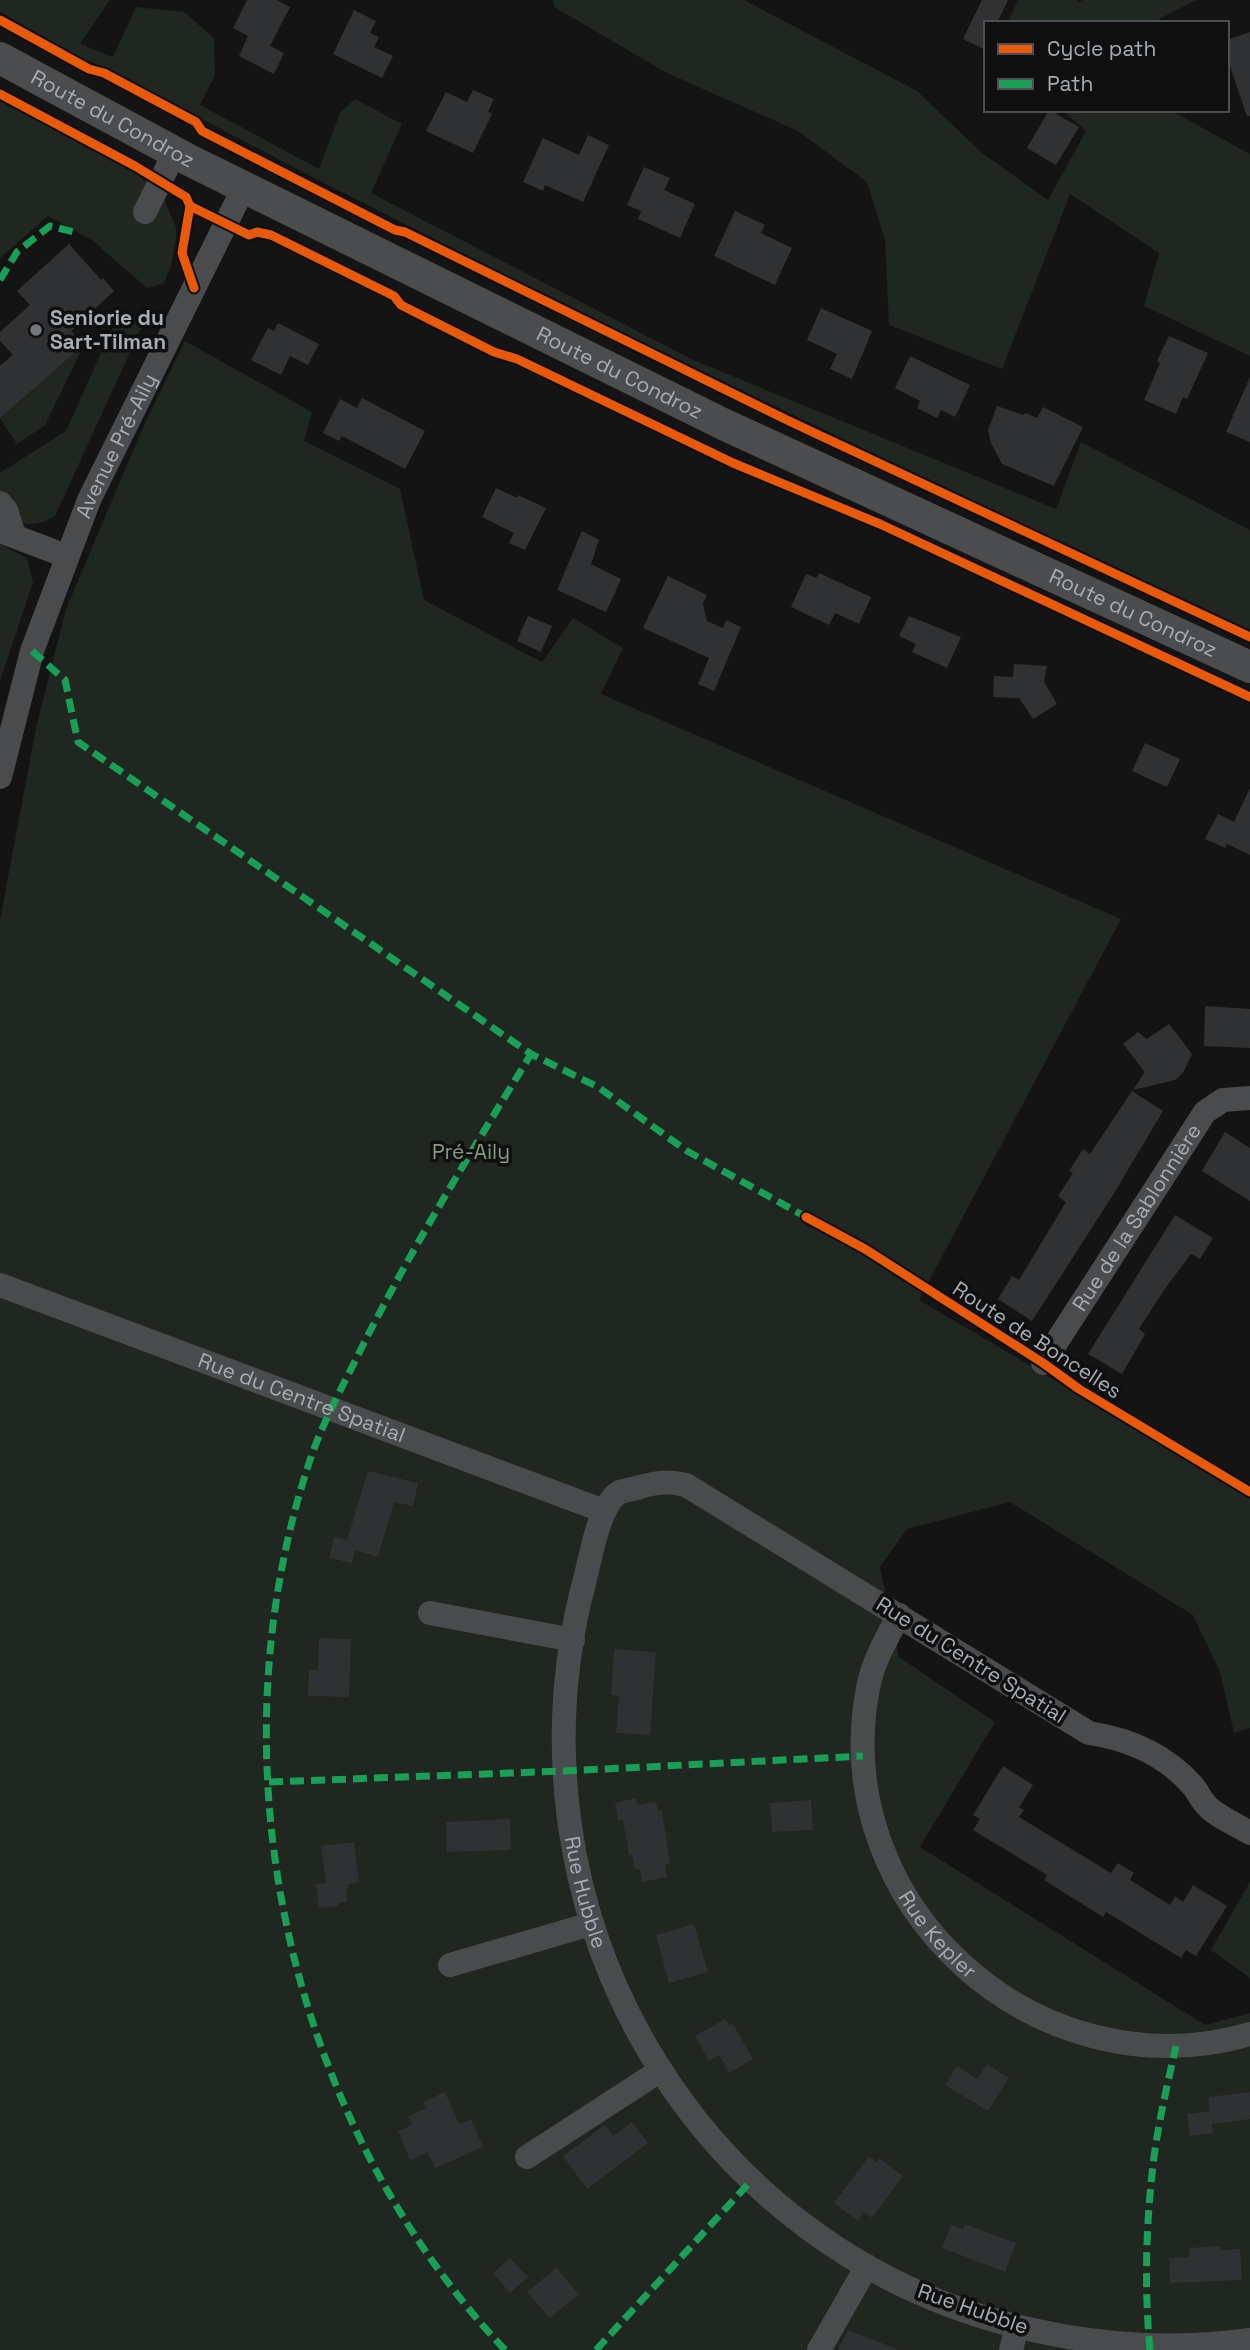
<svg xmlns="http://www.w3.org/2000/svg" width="1250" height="2350" font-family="'Space Grotesk',sans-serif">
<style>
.green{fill:#202620}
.building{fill:#303132}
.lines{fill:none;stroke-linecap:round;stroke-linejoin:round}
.minor{stroke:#494b4d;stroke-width:24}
.major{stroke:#4b4c4e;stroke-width:32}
.quiet{stroke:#1a9f57;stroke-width:7;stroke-dasharray:14 7;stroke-linecap:butt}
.cycleway-casing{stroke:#0f0f10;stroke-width:13}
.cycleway{stroke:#e8590c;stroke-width:9}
.poi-dot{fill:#74777c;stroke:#0f0f10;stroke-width:2.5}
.labels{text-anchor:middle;stroke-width:7;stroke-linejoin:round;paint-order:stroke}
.street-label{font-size:21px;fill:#a7adb4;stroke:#0f0f10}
.poi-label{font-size:21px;font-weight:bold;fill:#a7adb4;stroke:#0f0f10;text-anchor:start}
.park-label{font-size:21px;fill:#829c80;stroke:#0f0f10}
</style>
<rect width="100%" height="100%" fill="#141415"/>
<g class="green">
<path d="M0,0H110L80,44L113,57L136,7L184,12L214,38L215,75L200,105L319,169L340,113L355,99L402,124L371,193L691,359L1056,509L1081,442L1250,530V632C866,450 480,270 106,68L76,56L0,12Z"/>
<polygon points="553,0 744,0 917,91 982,153 1048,200 1086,131 1062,110 1170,110 1250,154 1250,356 1144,306 1159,253 1070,194 1002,369 889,325 885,240 867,182 798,131 667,73 554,7"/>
<polygon points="1018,0 1077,0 1079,2 1083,0 1196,0 1152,23 1007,23"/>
<polygon points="0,98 123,164 149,183 163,197 176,227 176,239 171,266 163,284 147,288 92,240 48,216 0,258"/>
<path d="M149,311L55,516C39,528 18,524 0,518V473L66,431L115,322Z"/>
<polygon points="185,341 312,412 304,441 400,489 424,600 542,662 573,618 623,648 601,694 1121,919 919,1300 1250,1495 1250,1728 1234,1733 1220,1672 1193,1615 1010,1502 907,1529 880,1567 899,1657 995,1722 920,1847 1205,2025 1250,2013 1250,2350 0,2350 0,920 36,728 66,609 144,425"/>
<polygon points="84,345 45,425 17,444 0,418"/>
<polygon points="0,544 27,558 33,583 0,681"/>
<polygon points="1250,1882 1250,1978 1211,1950"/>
</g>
<g class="building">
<polygon points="247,0 277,0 290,7 270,46 284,53 274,74 239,56 248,36 233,28"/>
<polygon points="982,0 1008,0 997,23 986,23 986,50 963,39"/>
<polygon points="354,10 376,21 370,33 379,37 374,47 393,56 382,78 333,54"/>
<polygon points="1250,32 1250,116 1247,116 1227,58 1227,40"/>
<polygon points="473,90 494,99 488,111 492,114 473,153 426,131 446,92 467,102"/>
<polygon points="1049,110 1079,127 1056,165 1027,148"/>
<polygon points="588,135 609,145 583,202 545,185 543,191 523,182 543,138 579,155"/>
<polygon points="644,167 670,178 664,190 695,204 680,238 638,219 641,211 627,205"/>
<polygon points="735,211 765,225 761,233 792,248 775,285 714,256"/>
<polygon points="69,244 101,280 103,278 114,291 71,331 84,345 0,418 0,366 13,355 0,341 0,332 30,305 17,291"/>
<polygon points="821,308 872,331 852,379 830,369 837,354 807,340"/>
<polygon points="278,323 319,344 308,365 290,356 281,375 251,360 268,328 274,331"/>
<polygon points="1169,336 1208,353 1187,399 1183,397 1176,414 1144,400 1160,363 1157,361"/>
<polygon points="910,356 970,385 955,417 941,410 937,418 917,408 920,401 895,388"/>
<polygon points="1250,377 1250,442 1226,432"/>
<polygon points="362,398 425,431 405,469 342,436 339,441 323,433 340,399 357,408"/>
<polygon points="997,406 1023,415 1026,413 1037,418 1043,407 1083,427 1054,486 1002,464 991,443 988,430"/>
<polygon points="496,488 517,498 518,495 546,508 525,550 509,543 514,533 482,517"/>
<polygon points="582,531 599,540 591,564 621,579 606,612 557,590"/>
<polygon points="819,573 871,597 859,624 835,613 829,625 791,607 806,574 816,578"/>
<polygon points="668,576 707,595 703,604 707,621 723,628 726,620 741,627 714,691 698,684 709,658 643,628"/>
<polygon points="528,616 552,626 541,652 517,641"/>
<polygon points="909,616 961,637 947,668 912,652 916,644 899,636"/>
<polygon points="1014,664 1047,666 1044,682 1057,704 1033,719 1019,698 993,697 994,676 1013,677"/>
<polygon points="1145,743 1180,759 1167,787 1132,771"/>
<polygon points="1250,788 1250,855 1227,844 1225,848 1205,839 1218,814 1234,822"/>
<polygon points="1205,1006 1250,1009 1250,1048 1204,1046"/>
<polygon points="1169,1024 1192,1054 1183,1073 1175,1080 1133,1090 1145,1072 1123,1044 1138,1032 1147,1039"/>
<polygon points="1132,1091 1163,1111 1111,1198 1032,1321 998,1299 1012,1276 1019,1280 1066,1202 1058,1196 1073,1173 1069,1171 1083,1149 1090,1154"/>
<polygon points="1225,1132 1250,1148 1250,1201 1202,1171"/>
<polygon points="1175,1215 1213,1238 1200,1259 1191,1254 1164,1290 1139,1329 1145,1334 1122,1374 1088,1354"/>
<polygon points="368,1471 418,1483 413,1506 394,1502 378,1557 355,1550 352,1563 329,1558 334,1537 347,1540"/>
<polygon points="319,1638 351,1639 349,1697 308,1696 309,1670 318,1670"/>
<polygon points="614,1649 656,1652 650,1735 616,1733 619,1696 611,1695"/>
<polygon points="1003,1766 1033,1785 1019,1807 1024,1810 1019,1817 1111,1873 1118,1863 1134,1873 1130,1880 1170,1905 1175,1896 1183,1902 1193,1885 1227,1906 1196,1956 1186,1950 1181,1958 1106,1912 1103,1917 1044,1880 1047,1875 973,1830 980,1819 973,1815"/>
<polygon points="636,1798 637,1805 656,1802 658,1811 662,1810 670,1863 665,1865 667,1877 642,1882 640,1869 635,1869 632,1855 629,1855 623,1820 618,1821 615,1803"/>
<polygon points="811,1800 813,1830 772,1832 770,1803"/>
<polygon points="510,1819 511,1850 447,1852 446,1822"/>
<polygon points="354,1842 359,1882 348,1884 349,1888 346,1889 347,1902 338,1903 338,1906 319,1908 316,1884 326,1883 321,1846"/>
<polygon points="694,1924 708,1972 669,1983 656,1935"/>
<polygon points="725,2019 729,2025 733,2024 753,2059 729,2073 719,2055 709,2061 695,2036"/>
<polygon points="987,2064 1009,2078 988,2111 945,2085 957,2066 977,2079"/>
<polygon points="445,2092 459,2124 471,2119 483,2147 435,2168 428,2152 410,2160 398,2131 412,2125 408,2116 426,2108 423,2102"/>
<polygon points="1250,2092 1250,2119 1212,2124 1213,2133 1190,2136 1187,2114 1210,2111 1208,2097"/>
<polygon points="632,2122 648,2143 587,2189 563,2156 605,2125 613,2136"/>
<polygon points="869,2156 876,2162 879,2158 903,2176 872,2218 864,2212 858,2221 834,2203"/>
<polygon points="965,2224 1016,2243 1005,2272 942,2248 951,2225 963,2229"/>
<polygon points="1220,2246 1221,2250 1240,2249 1242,2280 1170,2283 1169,2258 1190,2257 1189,2248"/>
<polygon points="510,2258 528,2277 510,2293 493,2273"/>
<polygon points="556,2268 579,2294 550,2318 527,2292"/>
<polygon points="848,2330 897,2349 896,2350 838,2350"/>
</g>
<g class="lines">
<g class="minor">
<polyline points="145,212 175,152"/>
<polyline points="0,503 6,510 14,535"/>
<polyline points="0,531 66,556"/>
<path id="s1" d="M0,777L32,651L89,500L244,187"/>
<path id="s2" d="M0,1285L604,1511"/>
<path id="s3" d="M1043,1363L1205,1112L1223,1100L1250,1098"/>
<polyline points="430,1613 573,1640"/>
<path id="s4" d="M899,1615C887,1638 873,1661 868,1688C826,1906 1038,2096 1250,2034"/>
<path id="s5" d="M1250,1833C1237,1825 1220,1818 1209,1808C1202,1802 1198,1792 1193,1786C1165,1754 1129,1739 1089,1733L686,1485C670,1481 657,1482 640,1487C634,1489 626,1490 620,1492C599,1503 591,1557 585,1579C496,1910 695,2256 1033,2330C1103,2346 1179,2350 1250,2340"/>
<polyline points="450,1965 591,1924"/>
<polyline points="527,2157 661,2070"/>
<polyline points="819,2350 867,2266"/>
<polyline points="1011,2350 1017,2327"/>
</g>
<path class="major" id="s6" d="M0,58L189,160L723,424L1250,667"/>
<g class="quiet">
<polyline points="0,280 17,252 50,226 78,233"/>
<polyline points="32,651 65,680 78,742 531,1054 598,1087 687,1151 806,1217"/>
<polyline points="269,1782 565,1771 863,1756"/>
<path d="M505,2350C287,2118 209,1762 310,1460C324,1419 345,1382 364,1343C414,1244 473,1149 531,1054"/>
<polyline points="596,2350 751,2181"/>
<path d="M1150,2350C1144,2286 1146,2220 1154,2157C1159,2119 1168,2082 1176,2046"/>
</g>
<g class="cycleway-casing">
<g id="cycleway">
<polyline points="0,20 89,69 104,73 196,122 202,131 395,230 405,232 789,421 1250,637"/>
<polyline points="0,94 135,166 186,197 190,206 182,253 194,288"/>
<polyline points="190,206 249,235 257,232 271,235 394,296 401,305 494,352 517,359 733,463 880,524 1250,697"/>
<polyline points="806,1217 865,1249 1043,1363 1079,1389 1250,1492"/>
</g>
</g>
<use href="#cycleway" class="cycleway"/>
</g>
<circle class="poi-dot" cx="36" cy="330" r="7"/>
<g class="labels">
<g class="street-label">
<text dy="7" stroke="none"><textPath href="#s6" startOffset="128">Route du Condroz</textPath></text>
<text dy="7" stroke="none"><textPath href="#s6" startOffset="695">Route du Condroz</textPath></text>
<text dy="7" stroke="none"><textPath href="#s1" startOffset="352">Avenue Pré-Aily</textPath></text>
<text dy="7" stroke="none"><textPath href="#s6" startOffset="1262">Route du Condroz</textPath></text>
<text dy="7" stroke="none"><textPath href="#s3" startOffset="173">Rue de la Sablonnière</textPath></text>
<text transform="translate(1037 1340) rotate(33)" y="7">Route de Boncelles</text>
<text dy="7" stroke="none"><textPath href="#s2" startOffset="322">Rue du Centre Spatial</textPath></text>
<text transform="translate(971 1660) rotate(32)" y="7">Rue du Centre Spatial</text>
<text dy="7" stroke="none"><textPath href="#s5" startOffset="1148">Rue Hubble</textPath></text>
<text dy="7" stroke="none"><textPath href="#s4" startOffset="346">Rue Kepler</textPath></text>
<text transform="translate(973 2309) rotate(19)" y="7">Rue Hubble</text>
</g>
<g class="poi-label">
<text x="50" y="325">Seniorie du<tspan x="50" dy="24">Sart-Tilman</tspan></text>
</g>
<g class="park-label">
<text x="471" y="1159">Pré-Aily</text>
</g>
</g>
<rect x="984" y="21" width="245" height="91" fill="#0f0f10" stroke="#4c4e52" stroke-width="2"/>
<rect x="998" y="44" width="35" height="10" fill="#e8590c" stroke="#4c4e52" stroke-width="2"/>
<text x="1047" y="56" font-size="21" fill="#a7adb4">Cycle path</text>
<rect x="998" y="79" width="35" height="10" fill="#1a9f57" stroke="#4c4e52" stroke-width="2"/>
<text x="1047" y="91" font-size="21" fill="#a7adb4">Path</text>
</svg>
